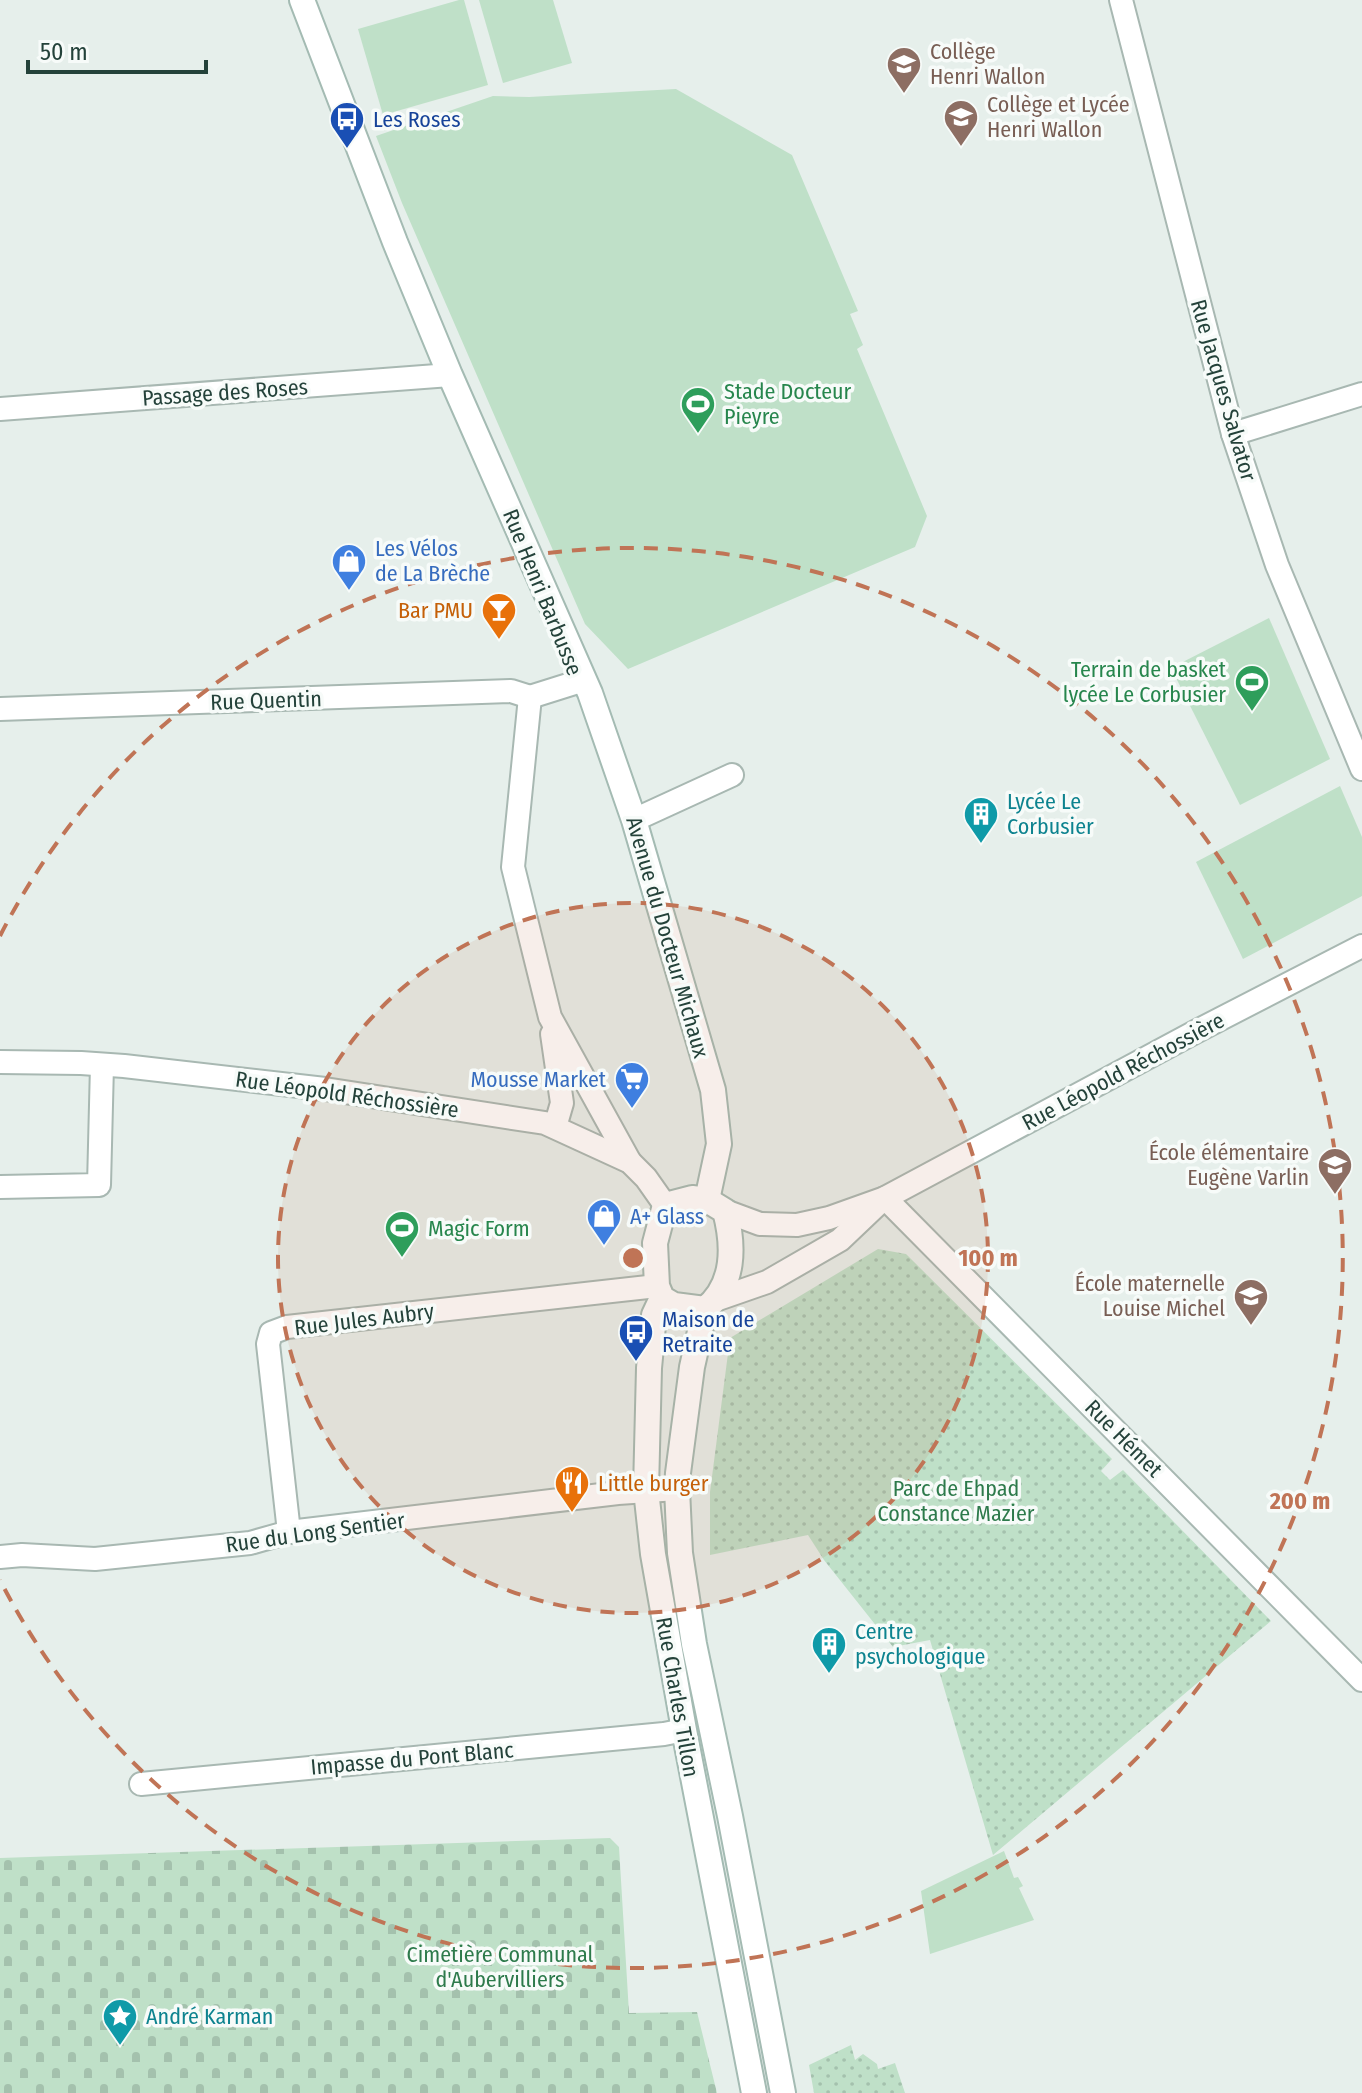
<svg xmlns="http://www.w3.org/2000/svg" width="1362" height="2093" font-family="'Fira Sans Condensed',sans-serif">
<style>
.green{fill:url(#green-dots)}
.cemetery{fill:url(#cemetery-stones)}
.pitch{fill:#bfe0c8}
.lines{fill:none;stroke-linecap:round;stroke-linejoin:round}
.street-casing{stroke:#a8b8b2;stroke-width:26}
.secondary-casing{stroke:#a4bbb3;stroke-width:28}
.street{stroke:#fff;stroke-width:22}
.secondary{stroke:#fff;stroke-width:24}
.ring{fill:none;stroke:#c07456;stroke-width:4;stroke-dasharray:14 10}
.labels{text-anchor:middle;stroke-width:7;stroke-linejoin:round;paint-order:stroke}
.education-label{font-size:22px;fill:#785e54;stroke:#f7fbf9;text-anchor:start}
.transit-label{font-size:22px;fill:#164399;stroke:#f7fbf9;text-anchor:start}
.street-label{font-size:22px;fill:#24423a;stroke:#f7fbf9}
.leisure-label{font-size:22px;fill:#27864d;stroke:#f7fbf9;text-anchor:start}
.shop-label{font-size:22px;fill:#366cbe;stroke:#f7fbf9;text-anchor:start}
.food-label{font-size:22px;fill:#c56008;stroke:#f7fbf9;text-anchor:end}
.culture-label{font-size:22px;fill:#0d838f;stroke:#f7fbf9;text-anchor:start}
.park-label{font-size:22px;fill:#2d7a4b;stroke:#f7fbf9}
.centre{fill:#c07456;stroke:#f7fbf9;stroke-width:4}
.ring-label{font-size:24px;text-anchor:middle;font-weight:bold;fill:#c07456;stroke:#f7fbf9;stroke-width:7;stroke-linejoin:round;paint-order:stroke}
</style>
<defs>
<pattern id="green-dots" width="8" height="8" patternUnits="userSpaceOnUse" patternTransform="scale(2)"><rect width="8" height="8" fill="#bfe0c8"/><path d="M2 2h.1M6 6h.1" fill="none" stroke="#a4c1ad" stroke-width="1.8" stroke-linecap="round"/></pattern>
<pattern id="cemetery-stones" width="16" height="16" patternUnits="userSpaceOnUse" patternTransform="scale(2)"><rect width="16" height="16" fill="#bfe0c8"/><path d="M2 7V4a2 2 0 0 1 4 0v3zM10 15v-3a2 2 0 0 1 4 0v3z" fill="#a4c1ad"/></pattern>
</defs>
<rect width="100%" height="100%" fill="#e6efeb"/>
<g class="green">
<polygon points="878,1249 906,1254 1112,1459 1101,1471 1110,1480 1123,1470 1271,1621 993,1855 930,1640 893,1647 824,1560 808,1535 710,1555 710,1492 730,1338"/>
<polygon points="851,2045 855,2060 863,2054 877,2064 878,2069 895,2063 905,2093 814,2093 809,2065"/>
</g>
<polygon class="cemetery" points="610,1838 619,1847 629,2013 697,2012 717,2093 0,2093 0,1858"/>
<g class="pitch">
<polygon points="459,0 464,0 488,85 383,115 358,29"/>
<polygon points="479,0 553,0 572,63 503,83"/>
<polygon points="676,89 792,155 858,311 850,314 863,345 857,349 927,516 915,547 628,669 585,624 402,203 376,136 493,96 529,97"/>
<polygon points="1269,618 1330,759 1240,805 1171,668"/>
<polygon points="1340,786 1362,837 1362,896 1243,959 1196,862"/>
<polygon points="1004,1851 1014,1878 1018,1877 1023,1886 1019,1888 1034,1920 930,1954 921,1891"/>
</g>
<g class="lines">
<g class="street-casing">
<g id="street">
<polyline points="1121,0 1233,434 1277,565 1362,769"/>
<polyline points="0,409 450,375"/>
<polyline points="1233,434 1362,394"/>
<polyline points="530,697 513,867 550,1017 630,1162"/>
<polyline points="530,697 584,680"/>
<polyline points="0,709 511,691 530,697"/>
<polyline points="634,820 732,775"/>
<polyline points="552,1034 562,1103 555,1127"/>
<polyline points="0,1062 81,1063 124,1066 325,1089 545,1123 630,1162 646,1178 665,1205"/>
<polyline points="0,1187 99,1185 102,1065"/>
<polyline points="885,1198 1362,1680"/>
<polyline points="725,1211 760,1224 797,1225 829,1218 885,1198 1197,1031 1362,946"/>
<polyline points="718,1299 767,1282 840,1240 880,1202"/>
<polyline points="289,1532 268,1344 271,1333 287,1327 657,1286"/>
<polyline points="0,1557 22,1555 95,1559 250,1543 289,1532 618,1493 677,1489"/>
<polyline points="141,1784 664,1734 684,1730"/>
</g>
</g>
<g class="secondary-casing">
<g id="secondary">
<polyline points="302,0 395,242 450,375 590,693 634,820 713,1090 719,1144 707,1200"/>
<path d="M692,1198L707,1200L725,1211C734,1245 735,1285 705,1309L674,1305L662,1298L657,1286L655,1243L665,1205Z"/>
<polyline points="662,1298 654,1315 649,1368 646,1490 653,1554 684,1730 754,2093"/>
<polyline points="705,1309 692,1367 678,1473 677,1489 680,1553 694,1644 730,1816 783,2093"/>
</g>
</g>
<use href="#street" class="street"/>
<use href="#secondary" class="secondary"/>
</g>
<circle cx="633" cy="1258" r="355" fill="#c07456" fill-opacity=".12"/>
<g class="ring">
<circle cx="633" cy="1258" r="355"/>
<path d="M0 936A710 710 0 1 1 0 1580"/>
</g>
<defs>
<g id="school-pin" transform="scale(1.8)"><path d="M0 17L-7.5 6A9.5 9.5 0 1 1 7.5 6Z" fill="#8d6e63" stroke="#f7fbf9"/><path d="M0-5L7-2L0 1L-7-2ZM-4 1L0 2.5L4 1V4Q0 6-4 4Z" fill="#fff"/></g>
<g id="bus-pin" transform="scale(1.8)"><path d="M0 17L-7.5 6A9.5 9.5 0 1 1 7.5 6Z" fill="#1a4fb4" stroke="#f7fbf9"/><path d="M-5-6H5V4H4V6H2V4H-2V6H-4V4H-5ZM-3.5-4V0h7V-4ZM-3.5 1.2v1.5H-2V1.2ZM2 1.2v1.5H3.5V1.2Z" fill="#fff"/></g>
<g id="stadium-pin" transform="scale(1.8)"><path d="M0 17L-7.5 6A9.5 9.5 0 1 1 7.5 6Z" fill="#2e9e5b" stroke="#f7fbf9"/><path d="M0-5a6.5 5 0 1 0 0 10a6.5 5 0 1 0 0-10ZM-3.5-1.8h7v3.6h-7Z" fill="#fff"/></g>
<g id="shop-pin" transform="scale(1.8)"><path d="M0 17L-7.5 6A9.5 9.5 0 1 1 7.5 6Z" fill="#3f7fe0" stroke="#f7fbf9"/><path d="M-5-2.5h2.3a2.7 3.5 0 0 1 5.4 0H5L5.5 6h-11ZM-1.5-2.5h3a1.5 2.3 0 0 0-3 0Z" fill="#fff"/></g>
<g id="bar-pin" transform="scale(1.8)"><path d="M0 17L-7.5 6A9.5 9.5 0 1 1 7.5 6Z" fill="#e8710a" stroke="#f7fbf9"/><path d="M-6-5H6L.8 .8V4.5H3.5V6h-7V4.5H-.8V.8Z" fill="#fff"/></g>
<g id="building-pin" transform="scale(1.8)"><path d="M0 17L-7.5 6A9.5 9.5 0 1 1 7.5 6Z" fill="#0f9aa8" stroke="#f7fbf9"/><path d="M-4-6H4V6H1V3H-1V6H-4ZM-2.5-4.3h1.7v1.8h-1.7ZM.8-4.3h1.7v1.8H.8ZM-2.5-1h1.7V.8h-1.7ZM.8-1h1.7V.8H.8Z" fill="#fff"/></g>
<g id="supermarket-pin" transform="scale(1.8)"><path d="M0 17L-7.5 6A9.5 9.5 0 1 1 7.5 6Z" fill="#3f7fe0" stroke="#f7fbf9"/><path d="M-6-5.5h2.5l.6 2H6L4.5 2H-2.5L-4.4-4H-6ZM-1.5 3.2a1.3 1.3 0 1 0 .1 0ZM3 3.2a1.3 1.3 0 1 0 .1 0Z" fill="#fff"/></g>
<g id="restaurant-pin" transform="scale(1.8)"><path d="M0 17L-7.5 6A9.5 9.5 0 1 1 7.5 6Z" fill="#e8710a" stroke="#f7fbf9"/><path d="M-5-6h1v4h1v-4h1v4h1v-4h1v5L-1.5 .5V6h-2V.5L-5-1ZM5-6V6H3V1.5H1.5Q1.5-4 5-6Z" fill="#fff"/></g>
<g id="sight-pin" transform="scale(1.8)"><path d="M0 17L-7.5 6A9.5 9.5 0 1 1 7.5 6Z" fill="#0f9aa8" stroke="#f7fbf9"/><path d="M0-6L1.8-2.2L6-1.7L2.9 1.2L3.7 5.4L0 3.3L-3.7 5.4L-2.9 1.2L-6-1.7L-1.8-2.2Z" fill="#fff"/></g>
</defs>
<g fill-rule="evenodd">
<use href="#school-pin" x="904" y="64"/>
<use href="#school-pin" x="961" y="117"/>
<use href="#bus-pin" x="347" y="119"/>
<use href="#stadium-pin" x="698" y="404"/>
<use href="#shop-pin" x="349" y="561"/>
<use href="#bar-pin" x="499" y="610"/>
<use href="#stadium-pin" x="1252" y="682"/>
<use href="#building-pin" x="981" y="814"/>
<use href="#supermarket-pin" x="632" y="1079"/>
<use href="#school-pin" x="1335" y="1165"/>
<use href="#shop-pin" x="604" y="1216"/>
<use href="#stadium-pin" x="402" y="1228"/>
<use href="#school-pin" x="1251" y="1296"/>
<use href="#bus-pin" x="636" y="1332"/>
<use href="#restaurant-pin" x="572" y="1483"/>
<use href="#building-pin" x="829" y="1644"/>
<use href="#sight-pin" x="120" y="2016"/>
</g>
<g class="labels">
<g class="education-label">
<text x="930" y="59">Collège<tspan x="930" dy="25">Henri Wallon</tspan></text>
<text x="987" y="112">Collège et Lycée<tspan x="987" dy="25">Henri Wallon</tspan></text>
<text x="1309" y="1160" text-anchor="end">École élémentaire<tspan x="1309" dy="25">Eugène Varlin</tspan></text>
<text x="1225" y="1291" text-anchor="end">École maternelle<tspan x="1225" dy="25">Louise Michel</tspan></text>
</g>
<g class="transit-label">
<text x="373" y="127">Les Roses</text>
<text x="662" y="1327">Maison de<tspan x="662" dy="25">Retraite</tspan></text>
</g>
<g class="street-label">
<text transform="translate(1224 390) rotate(74)" y="8">Rue Jacques Salvator</text>
<text transform="translate(225 392) rotate(-4)" y="8">Passage des Roses</text>
<text transform="translate(543 592) rotate(68)" y="8">Rue Henri Barbusse</text>
<text transform="translate(266 700) rotate(-2)" y="8">Rue Quentin</text>
<text transform="translate(668 937) rotate(74)" y="8">Avenue du Docteur Michaux</text>
<text transform="translate(1123 1071) rotate(-28)" y="8">Rue Léopold Réchossière</text>
<text transform="translate(347 1094) rotate(8)" y="8">Rue Léopold Réchossière</text>
<text transform="translate(364 1319) rotate(-7)" y="8">Rue Jules Aubry</text>
<text transform="translate(1124 1438) rotate(45)" y="8">Rue Hémet</text>
<text transform="translate(315 1532) rotate(-8)" y="8">Rue du Long Sentier</text>
<text transform="translate(678 1697) rotate(80)" y="8">Rue Charles Tillon</text>
<text transform="translate(412 1758) rotate(-5)" y="8">Impasse du Pont Blanc</text>
</g>
<g class="leisure-label">
<text x="724" y="399">Stade Docteur<tspan x="724" dy="25">Pieyre</tspan></text>
<text x="1226" y="677" text-anchor="end">Terrain de basket<tspan x="1226" dy="25">lycée Le Corbusier</tspan></text>
<text x="428" y="1236">Magic Form</text>
</g>
<g class="shop-label">
<text x="375" y="556">Les Vélos<tspan x="375" dy="25">de La Brèche</tspan></text>
<text x="606" y="1087" text-anchor="end">Mousse Market</text>
<text x="630" y="1224">A+ Glass</text>
</g>
<g class="food-label">
<text x="473" y="618">Bar PMU</text>
<text x="598" y="1491" text-anchor="start">Little burger</text>
</g>
<g class="culture-label">
<text x="1007" y="809">Lycée Le<tspan x="1007" dy="25">Corbusier</tspan></text>
<text x="855" y="1639">Centre<tspan x="855" dy="25">psychologique</tspan></text>
<text x="146" y="2024">André Karman</text>
</g>
<g class="park-label">
<text x="956" y="1496">Parc de Ehpad<tspan x="956" dy="25">Constance Mazier</tspan></text>
<text x="500" y="1962">Cimetière Communal<tspan x="500" dy="25">d'Aubervilliers</tspan></text>
</g>
</g>
<circle cx="633" cy="1258" r="12" class="centre"/>
<g class="ring-label">
<text x="988" y="1266">100 m</text>
<text x="1300" y="1509">200 m</text>
</g>
<path d="M28 60v12h178v-12" fill="none" stroke="#24423a" stroke-width="4"/>
<text x="40" y="60" font-size="24" fill="#24423a" stroke="#f7fbf9" stroke-width="6" paint-order="stroke">50 m</text>
</svg>
